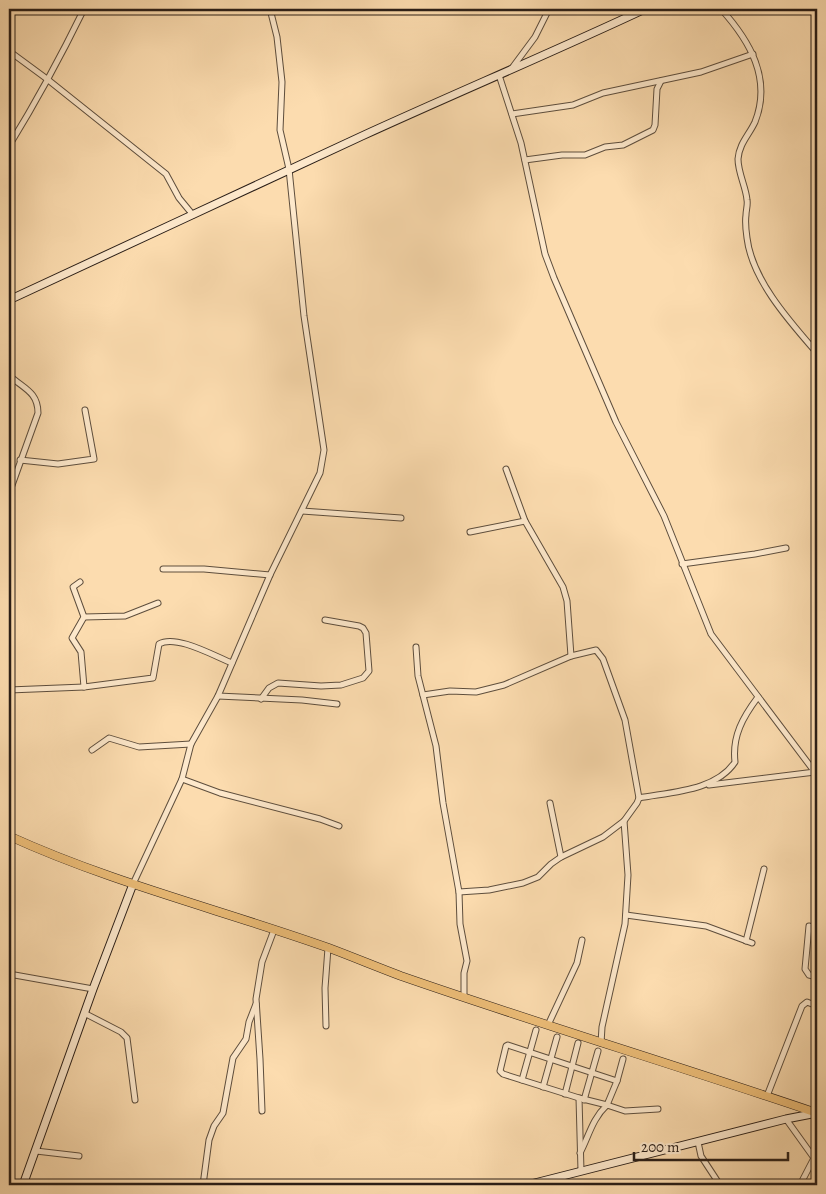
<svg xmlns="http://www.w3.org/2000/svg" width="826" height="1194" font-family="Alegreya,serif">
<style>
.lines{fill:none;stroke-linecap:round;stroke-linejoin:round}
.street-casing{stroke:#5e4e3d;stroke-width:7}
.secondary-casing{stroke:#2a1e17;stroke-width:9}
.primary-casing{stroke:#2a1e17;stroke-width:9}
.street{stroke:#fde8cb;stroke-width:5}
.secondary{stroke:#fde8cb;stroke-width:7}
.primary{stroke:#eebe78;stroke-width:8}
</style>
<rect width="100%" height="100%" fill="#fcdcaf"/>
<filter id="stains"><feTurbulence type="fractalNoise" baseFrequency=".004" numOctaves="4"/><feColorMatrix values="0 0 0 0 .2 0 0 0 0 .09 0 0 0 0 .02 0 0 0 .5 -.17"/></filter>
<radialGradient id="worn" r=".72"><stop offset=".6" stop-color="#630" stop-opacity="0"/><stop offset="1" stop-color="#630" stop-opacity=".3"/></radialGradient>
<g class="lines">
<g class="street-casing">
<g id="street">
<path d="M721,9C750,41 772,79 755,122C749,135 739,144 738,159C738,173 746,187 747,200C748,205 746,210 746,215C745,222 746,231 747,238C752,280 790,322 817,353"/>
<polyline points="9,51 47,79 166,174 179,198 193,215"/>
<polyline points="512,68 535,37 549,9"/>
<polyline points="499,75 521,143 545,254 554,278 616,422 664,516 711,634 817,775"/>
<polyline points="512,114 573,105 603,93 701,72 753,54"/>
<path d="M9,146C36,102 61,56 84,9"/>
<polyline points="525,160 562,155 585,155 605,147 623,145 653,130 655,125 657,89 661,81"/>
<path d="M9,375C22,388 38,391 38,413L11,488L9,501"/>
<polyline points="20,460 58,464 94,459 85,410"/>
<polyline points="506,469 525,521 563,587 567,601 571,656"/>
<polyline points="302,511 401,518"/>
<polyline points="470,532 525,521"/>
<polyline points="682,564 755,554 786,548"/>
<polyline points="163,569 204,569 270,575"/>
<path d="M80,582L73,587L84,617L72,638L81,652L84,687L153,678L159,644C176,634 214,656 232,663"/>
<polyline points="84,617 125,616 158,603"/>
<polyline points="416,647 418,676 436,746 443,803 459,892 460,924 467,961 464,973 464,997"/>
<polyline points="9,690 84,687"/>
<polyline points="423,695 450,691 476,692 504,685 571,656 596,650 603,659 625,720 639,798 637,803 624,821"/>
<polyline points="218,696 302,700 337,704"/>
<polyline points="261,699 269,688 278,683 321,686 341,685 363,678 369,671 366,633 363,628 359,626 325,620"/>
<polyline points="92,750 109,738 139,747 191,744"/>
<polyline points="182,779 220,793 320,819 339,826"/>
<polyline points="709,785 815,772"/>
<path d="M639,798C671,792 716,791 735,762C732,736 743,717 758,697"/>
<polyline points="550,803 561,857"/>
<polyline points="133,884 182,779 191,744 218,696 270,575 320,473 324,450 304,316 289,169 280,130 282,82 277,37 270,9"/>
<polyline points="459,892 489,890 523,883 538,877 551,864 561,857 603,837 624,821 628,875 625,924 602,1027 601,1043"/>
<polyline points="626,915 706,926 752,943"/>
<polyline points="809,926 805,969 809,975 817,977"/>
<polyline points="746,941 764,869"/>
<polyline points="9,974 93,989"/>
<polyline points="84,1013 121,1032 127,1038 135,1100"/>
<polyline points="548,1025 577,963 582,940"/>
<polyline points="326,1026 325,988 328,948"/>
<polygon points="508,1045 617,1081 607,1105 579,1098 503,1074 500,1071 506,1046"/>
<polyline points="522,1080 536,1030"/>
<polyline points="617,1081 623,1059"/>
<polyline points="543,1087 557,1037"/>
<polyline points="565,1094 578,1043"/>
<polyline points="767,1096 802,1006 807,1002 817,1006"/>
<polyline points="579,1098 581,1171"/>
<polyline points="584,1100 598,1051"/>
<polyline points="262,1111 260,1059 256,999 262,962 274,930"/>
<polyline points="786,1119 814,1158 800,1185"/>
<polyline points="698,1142 701,1156 720,1185"/>
<polyline points="36,1151 79,1156"/>
<path d="M580,1153C589,1136 592,1119 607,1105L625,1111L658,1109"/>
<polyline points="203,1185 209,1140 214,1126 223,1113 233,1058 246,1039 249,1022 256,1004"/>
</g>
</g>
<g class="secondary-casing">
<g id="secondary">
<path d="M9,300C127,246 244,190 362,136C456,93 551,53 645,9"/>
<polyline points="23,1185 93,989 133,884"/>
<polyline points="527,1185 786,1119 817,1113"/>
</g>
</g>
<g class="primary-casing">
<g id="primary">
<polyline points="9,12 14,9"/>
<path d="M9,836C112,883 222,910 329,948C353,957 377,967 401,976C539,1024 679,1066 817,1113"/>
</g>
</g>
<use href="#street" class="street"/>
<use href="#secondary" class="secondary"/>
<use href="#primary" class="primary"/>
</g>
<rect width="826" height="1194" fill="none" stroke="#fcdcaf" stroke-width="30"/>
<rect x="10" y="10" width="806" height="1174" fill="none" stroke="#2a1e17" stroke-width="2.5"/>
<rect x="15" y="15" width="796" height="1164" fill="none" stroke="#2a1e17"/>
<path d="M634 1152v8h154v-8" fill="none" stroke="#2a1e17" stroke-width="2.5"/>
<text x="641" y="1152" font-size="15" fill="#2a1e17" stroke="#fde8cb" stroke-width="4" paint-order="stroke">200 m</text>
<rect width="100%" height="100%" filter="url(#stains)"/>
<rect width="100%" height="100%" fill="url(#worn)"/>
</svg>
